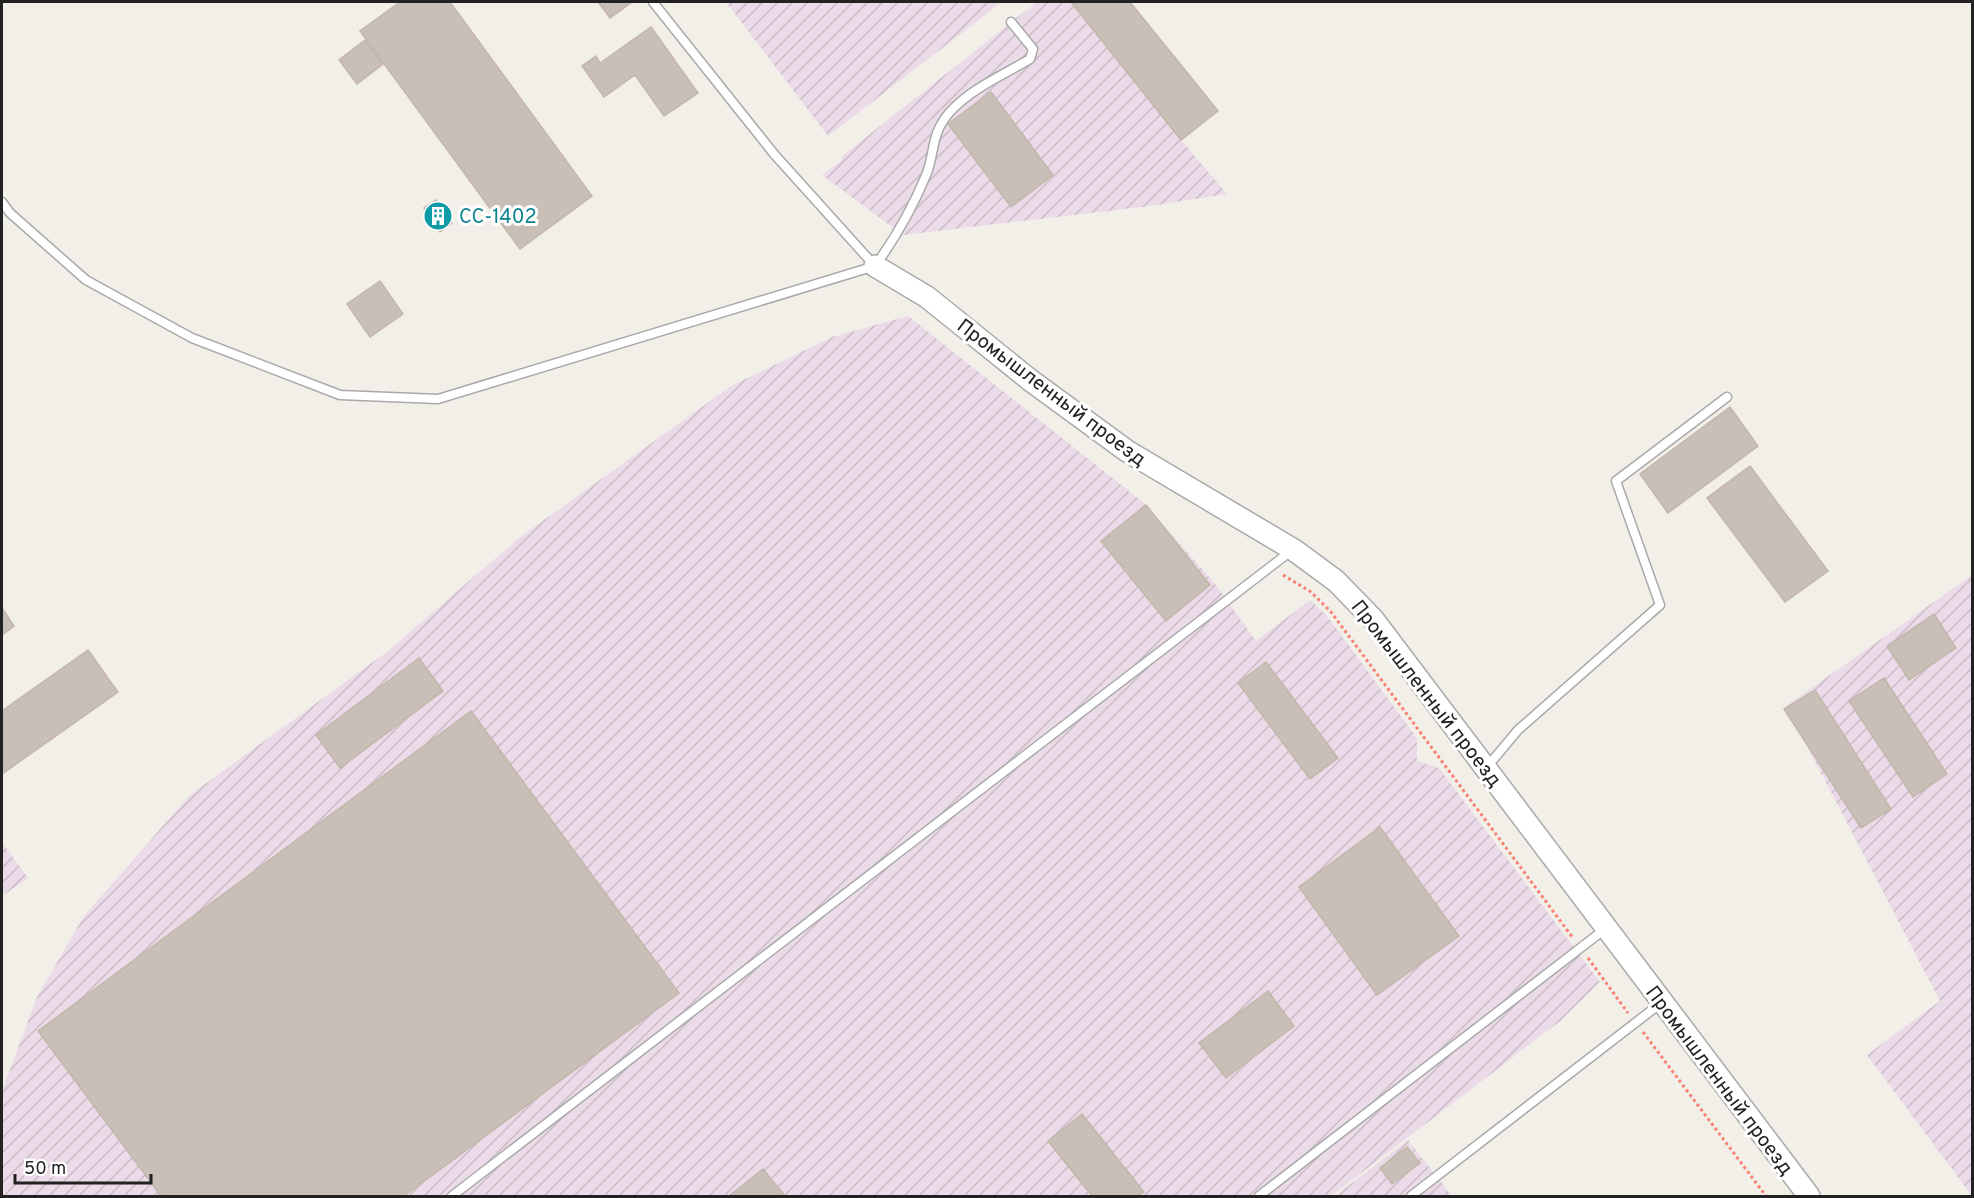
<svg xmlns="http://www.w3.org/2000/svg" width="1974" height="1198" font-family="Overpass,sans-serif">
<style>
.industrial{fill:url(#industrial-furrows)}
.building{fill:#c7bfb8;stroke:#c4b6ab;stroke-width:1.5}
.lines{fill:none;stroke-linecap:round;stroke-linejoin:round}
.service-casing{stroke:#a9a9a9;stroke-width:11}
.tertiary-casing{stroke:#a9a9a9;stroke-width:24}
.path{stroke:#fa8072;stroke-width:3;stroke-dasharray:3 3;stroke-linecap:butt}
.service{stroke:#fff;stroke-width:8}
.tertiary{stroke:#fff;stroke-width:21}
.labels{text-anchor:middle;stroke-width:6;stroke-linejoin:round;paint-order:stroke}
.culture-label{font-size:20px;fill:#0d838f;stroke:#fff;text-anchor:start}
.street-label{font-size:20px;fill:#222;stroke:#fff}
</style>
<defs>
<pattern id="industrial-furrows" width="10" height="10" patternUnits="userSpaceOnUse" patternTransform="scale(1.5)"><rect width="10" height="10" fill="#ebdbe8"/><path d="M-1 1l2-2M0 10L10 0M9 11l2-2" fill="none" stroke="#c9bcc7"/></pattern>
</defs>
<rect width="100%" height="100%" fill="#f2efe9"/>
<g class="industrial">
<polygon points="726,2 1002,2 828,136"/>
<polygon points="1037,2 1130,2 1218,111 1182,141 1227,194 1151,206 903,235 822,175 841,161 842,156"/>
<polygon points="908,316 1144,503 1216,585 1256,641 1310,600 1327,616 1417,738 1417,761 1439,768 1600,982 1559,1022 1331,1196 2,1196 2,1091 37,997 84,916 190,795 388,651 519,538 731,386 832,337"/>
<polygon points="1972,575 1972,1196 1867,1055 1940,1001 1786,706"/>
<polygon points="2,842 28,878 2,896"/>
<polygon points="1408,1140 1452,1196 1335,1196"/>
</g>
<g class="building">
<polygon points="400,2 450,2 592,196 520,249 360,31"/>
<polygon points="598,2 632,2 610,18"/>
<polygon points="1071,2 1130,2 1218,111 1181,140"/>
<polygon points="651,27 698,93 664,116 635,75 604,97 582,66 596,56 600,63"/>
<polygon points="365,40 383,64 357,84 339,60"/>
<polygon points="991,92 1053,175 1011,207 948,124"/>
<polygon points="436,200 452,223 440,232 424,208"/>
<polygon points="380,281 403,314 370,337 347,304"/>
<polygon points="1730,407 1758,446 1668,513 1640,474"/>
<polygon points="1750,466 1828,571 1785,602 1707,498"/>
<polygon points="1146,505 1210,585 1166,621 1101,541"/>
<polygon points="2,608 14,626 2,635"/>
<polygon points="1934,614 1956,648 1909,680 1887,646"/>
<polygon points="88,650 118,692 2,774 2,711"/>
<polygon points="419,658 443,691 340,768 316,735"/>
<polygon points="1266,662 1338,758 1310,779 1238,683"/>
<polygon points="1884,678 1947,774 1913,797 1849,701"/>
<polygon points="1815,690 1891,809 1861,828 1784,709"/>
<polygon points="471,711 679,993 404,1196 161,1196 38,1031"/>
<polygon points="1380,827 1459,936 1377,995 1299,887"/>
<polygon points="1268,991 1294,1026 1226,1078 1199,1043"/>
<polygon points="1082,1114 1144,1192 1138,1196 1092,1196 1048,1141"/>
<polygon points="1407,1147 1420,1163 1392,1184 1380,1168"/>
<polygon points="763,1169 785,1196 729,1196"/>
</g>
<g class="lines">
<g class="service-casing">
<g id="service">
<polyline points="653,2 774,154 874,265"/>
<path d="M2,202L10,213L86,280L192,338L340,395L438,399L875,266C897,236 913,207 927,173C935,151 931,134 949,113C970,89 1003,75 1030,59L1033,49L1011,22"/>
<polyline points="1487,767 1518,730 1660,605 1616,481 1727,397"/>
<polyline points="452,1196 1291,551"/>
<polyline points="1259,1196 1605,929"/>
<polyline points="1411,1196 1661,1003"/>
</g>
</g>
<g class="tertiary-casing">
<polyline id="tertiary" points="875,266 927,297 1030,380 1127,451 1294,550 1336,581 1373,619 1809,1196"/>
</g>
<g class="path">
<polyline points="1283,575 1311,592 1331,612 1573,938"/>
<polyline points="1588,958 1628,1013"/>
<polyline points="1643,1032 1766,1196"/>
</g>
<use href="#service" class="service"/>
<use href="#tertiary" class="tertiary"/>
</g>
<defs>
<g id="building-disc" transform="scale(1.5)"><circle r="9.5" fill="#0f9aa8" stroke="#fff"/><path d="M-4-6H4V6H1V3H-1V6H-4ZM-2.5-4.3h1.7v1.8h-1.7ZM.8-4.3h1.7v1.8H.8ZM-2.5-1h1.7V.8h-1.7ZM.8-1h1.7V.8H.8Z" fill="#fff"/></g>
</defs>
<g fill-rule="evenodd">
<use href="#building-disc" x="438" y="216"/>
</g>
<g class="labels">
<g class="culture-label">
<text x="459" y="223">СС-1402</text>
</g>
<g class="street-label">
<text transform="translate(1052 392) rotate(37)" y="7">Промышленный проезд</text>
<text transform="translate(1427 693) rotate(52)" y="7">Промышленный проезд</text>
<text transform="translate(1720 1080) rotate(53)" y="7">Промышленный проезд</text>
</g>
</g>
<rect width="1974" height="1198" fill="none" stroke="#222222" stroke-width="6"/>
<path d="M15 1174v9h136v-9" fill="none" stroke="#222222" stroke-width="3"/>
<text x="24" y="1174" font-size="18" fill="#222222" stroke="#ffffff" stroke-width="4.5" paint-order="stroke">50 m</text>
</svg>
